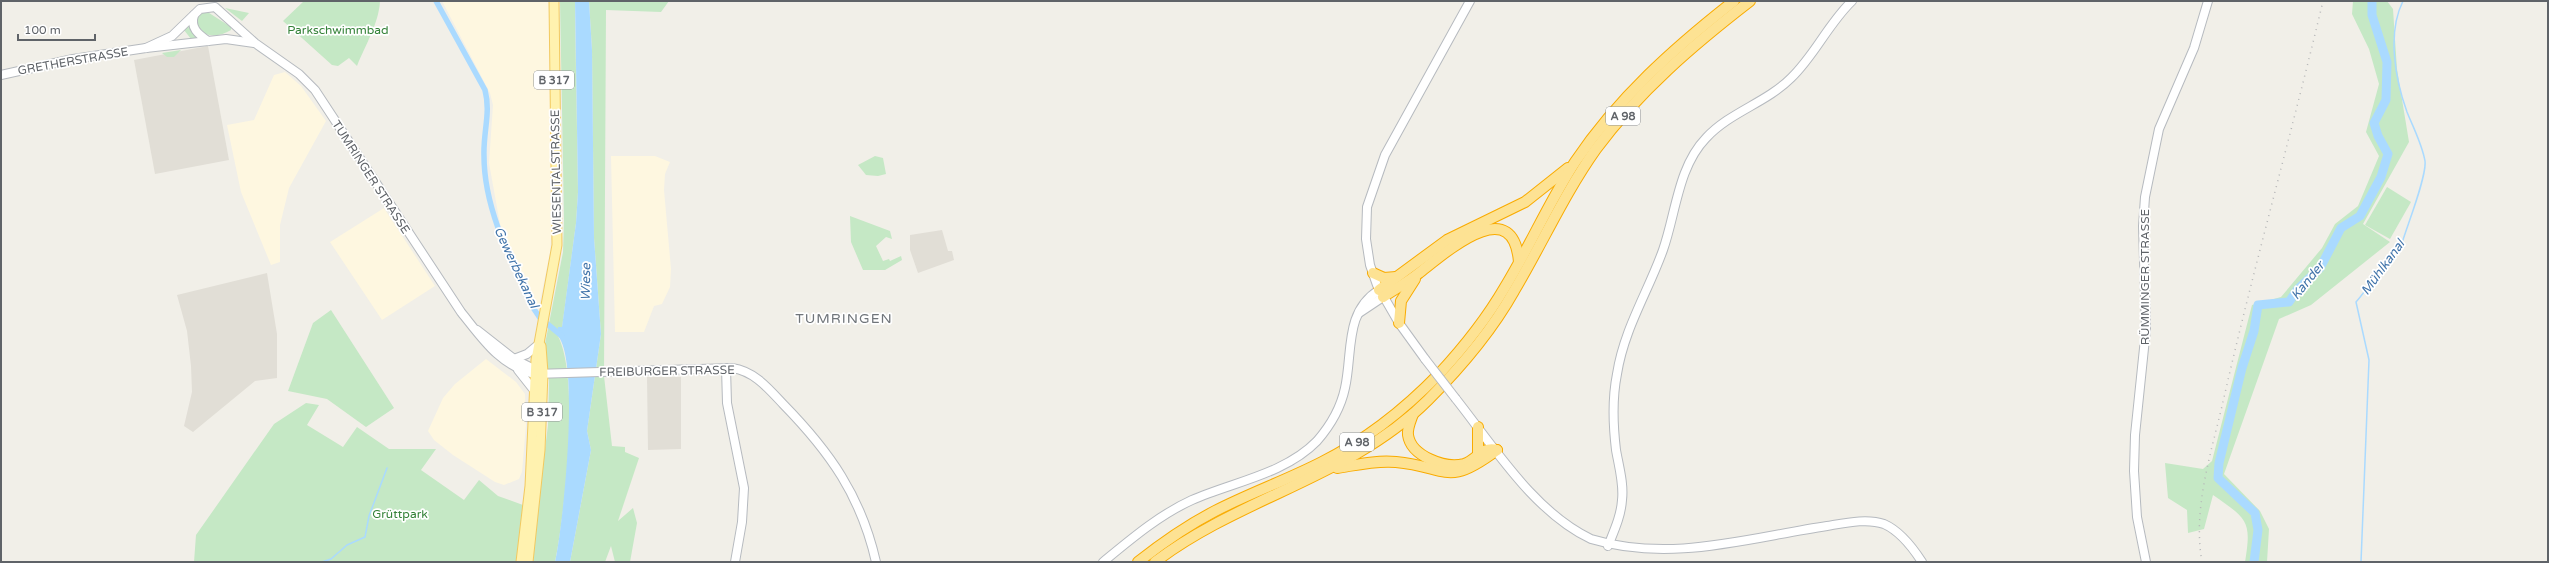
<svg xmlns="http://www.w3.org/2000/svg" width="2549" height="563" font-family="'Varela Round',sans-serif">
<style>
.commercial{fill:#fef7e0}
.education{fill:#e1ded6}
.green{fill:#c5e8c5}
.water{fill:#aadaff}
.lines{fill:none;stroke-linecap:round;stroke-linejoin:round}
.stream{stroke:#aadaff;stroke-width:1.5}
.canal{stroke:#aadaff;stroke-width:5.5}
.river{stroke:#aadaff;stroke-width:9}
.secondary-casing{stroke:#b6babf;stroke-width:10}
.primary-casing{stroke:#f2c960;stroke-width:11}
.highway-casing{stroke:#f9ab00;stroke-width:12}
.secondary{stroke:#fff;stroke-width:8}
.primary{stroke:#fff2af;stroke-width:9}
.highway{stroke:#fde293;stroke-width:10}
.rail{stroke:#b6b7b8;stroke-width:1.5;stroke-dasharray:1 5;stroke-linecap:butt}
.secondary-bridge-casing{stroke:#b6babf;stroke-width:10;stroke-linecap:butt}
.secondary-bridge{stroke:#fff;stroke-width:8}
.labels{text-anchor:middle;stroke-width:3.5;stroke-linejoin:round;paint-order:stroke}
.shield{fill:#fff;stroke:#8f9295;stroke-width:1}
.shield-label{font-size:11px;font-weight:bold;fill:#5f6368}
.park-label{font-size:12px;fill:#348238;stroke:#fff}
.street-label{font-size:12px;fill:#5f6368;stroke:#fff}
.water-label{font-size:13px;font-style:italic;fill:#4174aa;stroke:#fff}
.quarter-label{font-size:14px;letter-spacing:1px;fill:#70757a;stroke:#fff}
</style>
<rect width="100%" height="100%" fill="#f1efe8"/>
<g class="commercial">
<polygon points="442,1 549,1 554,185 550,253 539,306 536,305 500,224 489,163 493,105 490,93"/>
<polygon points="285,72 301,86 326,121 289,188 280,225 280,262 271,265 241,192 227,125 254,120 274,75"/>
<polygon points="611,156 655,156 670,162 665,174 664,190 671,269 670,287 662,304 654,306 644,332 615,332"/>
<polygon points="384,208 435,286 382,320 330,242"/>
<polygon points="486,359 516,382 525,394 526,425 522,472 519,479 504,485 495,482 453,455 434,440 428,431 443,398 455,384"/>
</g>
<g class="education">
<polygon points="208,46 229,160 155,174 134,60"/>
<polygon points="942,230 948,251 952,251 954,260 918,273 910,250 910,235"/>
<polygon points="267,273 277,334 277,378 255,381 193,432 184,426 192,392 191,366 187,331 177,295"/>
<polygon points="647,377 681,377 681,449 648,450"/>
</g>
<g class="green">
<path d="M304,1H380C379,23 365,46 357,66L349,58L338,66L332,65L283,21Z"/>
<path d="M560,1H575V12L578,192L576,223L562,328L558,336C580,379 565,513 555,562H531L548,425L549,381L544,349L563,252L564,220Z"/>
<polygon points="589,1 669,1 661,12 606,10 604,376 612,446 625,447 625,452 639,458 618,521 633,508 637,523 630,562 615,562 611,546 605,562 570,562 591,450 587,431 601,334 594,238 592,50"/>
<path d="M2353,1H2387L2393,9L2397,69L2409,142L2363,224L2390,242L2311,305L2279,319L2224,474L2260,511L2269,529L2267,562H2245C2252,520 2247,519 2213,495L2204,529L2188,533L2187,510L2168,498L2165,463L2203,469L2212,461L2252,305L2281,297L2322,248L2335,224L2358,206L2379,156L2366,132L2379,84L2369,49L2352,14Z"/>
<polygon points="225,8 249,13 242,21"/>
<path d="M206,11L231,27V30C219,37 207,38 197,28V14Z"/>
<polygon points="188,25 197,38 191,39 184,30"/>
<polygon points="181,50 174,57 167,57 162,53"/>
<polygon points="875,156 883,158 886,174 878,176 866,175 858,165"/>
<polygon points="2387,187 2411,202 2390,239 2365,225"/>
<polygon points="850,216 890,231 892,239 886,237 876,246 883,261 889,259 890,261 901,256 902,260 885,270 863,270 851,242"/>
<polygon points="331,310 394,408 366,427 327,399 288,391 313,323"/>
<polygon points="306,403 319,405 307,425 343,447 357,427 389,449 436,449 421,470 464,500 479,480 498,496 523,505 518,562 194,562 196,535 274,424"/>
</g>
<path class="water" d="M575,1H589L592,50L594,238L601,334L587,431L591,450L570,562H555C563,527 581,357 557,335L558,327H562L576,223L578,192Z"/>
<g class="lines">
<g class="stream">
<polyline points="322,562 331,559 347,545 365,537 369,516 387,468"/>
<path d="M2361,562L2369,360L2356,302C2373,283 2384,260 2402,243C2407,226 2427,176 2425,161C2422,144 2413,127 2407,112C2395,79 2387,33 2403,1"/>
</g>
<path class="canal" d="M436,1L485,90C491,113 483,132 484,156C484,210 512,262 534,309L540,318L562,336"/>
<polyline class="river" points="2254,562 2258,530 2255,513 2218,478 2219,463 2242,368 2254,331 2258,305 2289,302 2297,290 2320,268 2341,228 2360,216 2381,177 2388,154 2378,136 2374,123 2386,100 2387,62 2372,15 2372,1"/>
<g class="secondary-casing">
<g id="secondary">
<path d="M194,15C190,28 198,34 208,41"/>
<path d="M146,48L172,36L200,9L215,7L255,43L299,74L315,90L461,312C482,338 499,365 534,374L732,368C754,371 768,388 783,404C830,452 861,496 876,562"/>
<polyline points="1,75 73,59 146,48 226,39 254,43"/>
<polyline points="1359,313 1383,297"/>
<polyline points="477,330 514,359 540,372"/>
<polyline points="514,359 527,354 539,344"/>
<polyline points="1425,359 1399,323 1377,285 1370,265 1366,239 1367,207 1385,155 1470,1"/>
<polyline points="726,368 727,403 744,488 742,522 735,562"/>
<polyline points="518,370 533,389"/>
<path d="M1456,399C1494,447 1534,512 1591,539C1671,563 1747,538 1827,526C1845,523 1867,518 1884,524C1900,531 1913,548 1922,562"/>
<path d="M1608,546C1614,531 1621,516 1622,500C1624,484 1619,467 1616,450C1613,425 1612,399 1617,374C1624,329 1648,292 1663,250C1676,213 1678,167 1706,138C1730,112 1766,103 1791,78C1815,55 1828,24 1852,1"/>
<path d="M1103,562C1131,539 1159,515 1192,500C1233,482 1285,474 1317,441C1330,426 1341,407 1345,388C1353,352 1344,312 1379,290"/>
<polyline points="2146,562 2137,517 2134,471 2135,435 2146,329 2143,226 2145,197 2159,129 2194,48 2208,1"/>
</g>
</g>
<g class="primary-casing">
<g id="primary">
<polyline points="521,562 530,486 536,360 557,245 554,1"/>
<polyline points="528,562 540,450 543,373 541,346"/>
</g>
</g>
<g class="highway-casing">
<g id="highway">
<polyline points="1373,273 1384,278 1396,277"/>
<polyline points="1379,290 1447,240 1525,202 1568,168"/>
<path d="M1383,297C1395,289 1408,282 1419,273C1446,252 1513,192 1519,262"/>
<polyline points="1399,323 1401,301 1415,279"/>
<path d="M1413,414C1411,420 1407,428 1408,435C1411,456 1445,469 1464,464C1477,460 1481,446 1497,450"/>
<polyline points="1478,454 1478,427"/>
<path d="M1337,468C1356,465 1376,460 1396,462C1449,467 1446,488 1497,450"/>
<path d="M1138,562C1162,543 1188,525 1215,511C1250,493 1287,480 1322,462C1366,440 1405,409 1439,374C1464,347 1487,318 1505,287C1530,246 1549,202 1575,162C1618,98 1674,48 1734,1"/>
<path d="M1155,562C1240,497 1351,477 1428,400C1461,367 1491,332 1514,291C1542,244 1564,194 1596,149C1639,91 1693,45 1750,1"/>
</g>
</g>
<use href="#secondary" class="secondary"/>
<use href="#primary" class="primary"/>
<use href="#highway" class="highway"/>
<path class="rail" d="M2202,562C2192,506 2213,448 2225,393C2255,262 2292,132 2323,1"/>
<g class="secondary-bridge-casing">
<polyline id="secondary-bridge" points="1425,359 1456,399"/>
</g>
<use href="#secondary-bridge" class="secondary-bridge"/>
</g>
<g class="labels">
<g class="shield">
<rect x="534" y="71" width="40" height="18" rx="3"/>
<rect x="1606" y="107" width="34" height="18" rx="3"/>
<rect x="522" y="403" width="40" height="18" rx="3"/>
<rect x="1340" y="433" width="34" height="18" rx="3"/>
</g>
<g class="shield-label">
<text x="554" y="84">B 317</text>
<text x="1623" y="120">A 98</text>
<text x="542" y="416">B 317</text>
<text x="1357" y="446">A 98</text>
</g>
<g class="park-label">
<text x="338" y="34">Parkschwimmbad</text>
<text x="400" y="518">Grüttpark</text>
</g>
<g class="street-label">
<text transform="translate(73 61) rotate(-10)" y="4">GRETHERSTRASSE</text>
<text transform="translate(556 172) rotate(-91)" y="4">WIESENTALSTRASSE</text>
<text transform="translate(371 177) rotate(57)" y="4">TUMRINGER STRASSE</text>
<text transform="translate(2145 277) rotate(-90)" y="4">RÜMMINGER STRASSE</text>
<text transform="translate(667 371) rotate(-1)" y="4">FREIBURGER STRASSE</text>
</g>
<g class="water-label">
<text transform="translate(517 267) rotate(65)" y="5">Gewerbekanal</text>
<text transform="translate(2382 267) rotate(-54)" y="5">Mühlkanal</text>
<text transform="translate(2307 280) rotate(-51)" y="5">Kander</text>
<text transform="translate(585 282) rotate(-89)" y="5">Wiese</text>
</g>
<g class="quarter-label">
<text x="844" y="323">TUMRINGEN</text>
</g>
</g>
<rect width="2549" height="563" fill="none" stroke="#5f6368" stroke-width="4"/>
<path d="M18 34v6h77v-6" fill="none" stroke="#5f6368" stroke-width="2"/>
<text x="24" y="34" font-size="12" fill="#5f6368" stroke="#ffffff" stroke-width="3" paint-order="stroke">100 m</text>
</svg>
